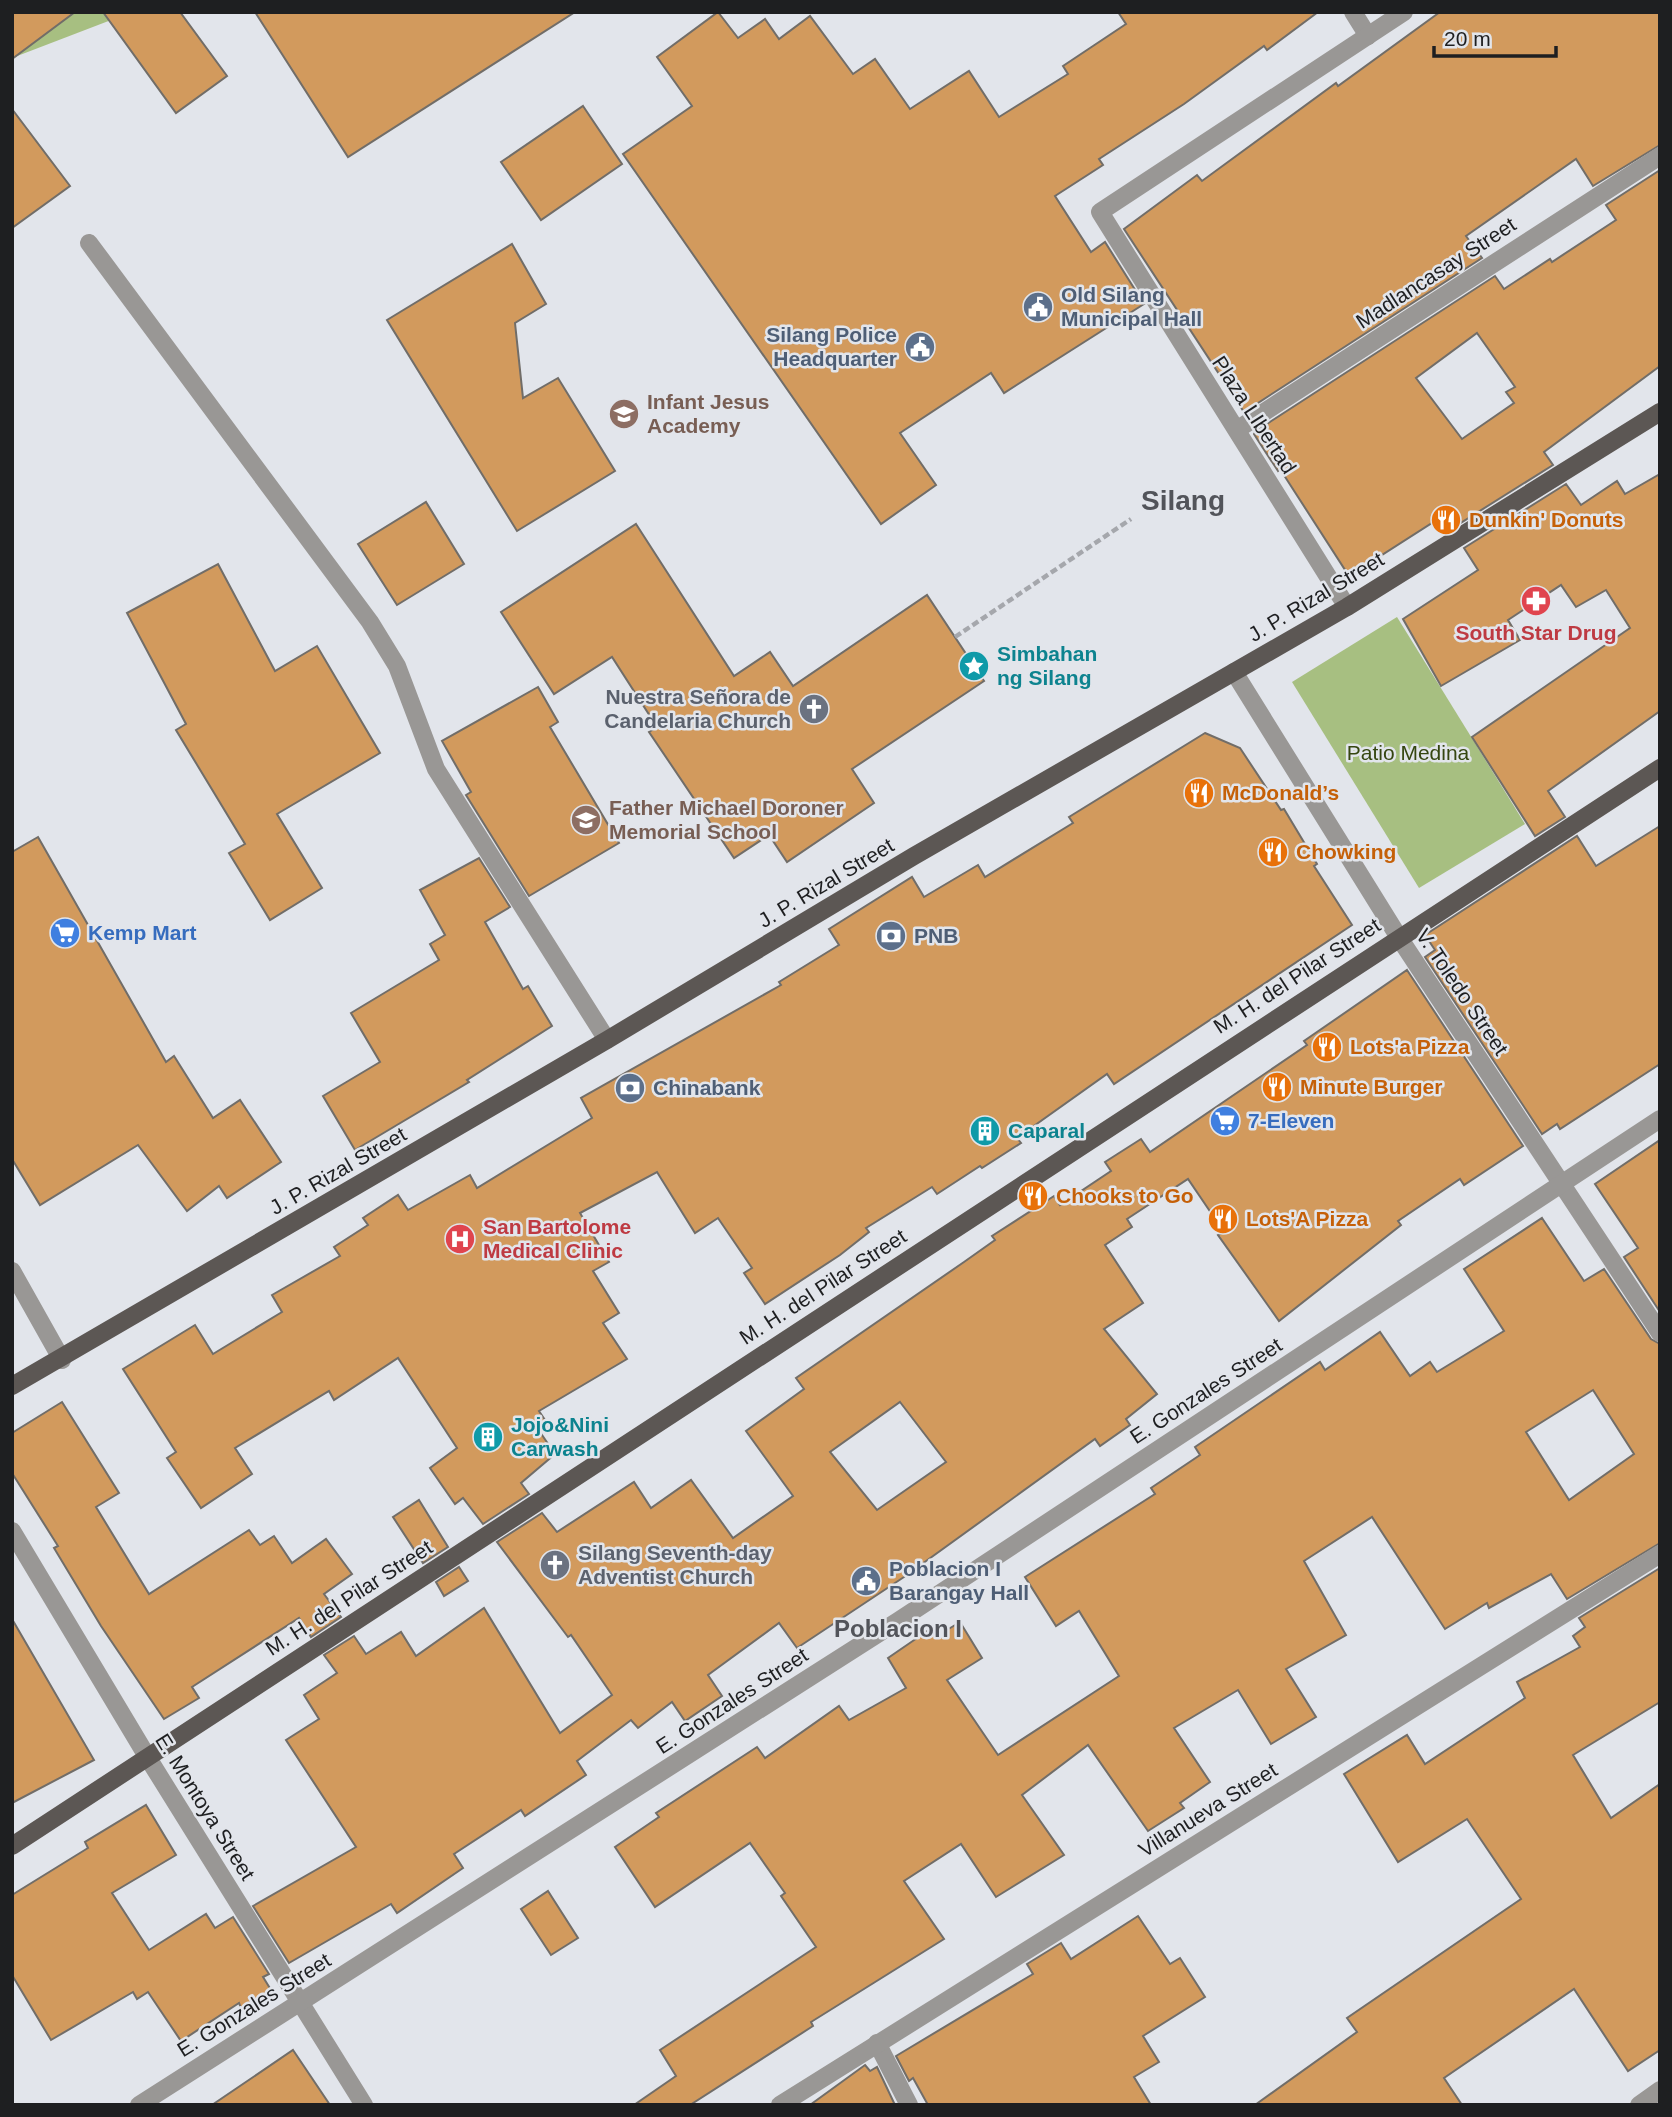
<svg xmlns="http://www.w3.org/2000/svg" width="1672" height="2117" font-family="Helvetica,sans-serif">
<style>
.green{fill:#a7bf81}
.building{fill:#d29a5d;stroke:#716d68;stroke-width:2;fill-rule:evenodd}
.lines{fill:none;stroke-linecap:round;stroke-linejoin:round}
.path{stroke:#a5a7ac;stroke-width:4.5;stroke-dasharray:7 3.5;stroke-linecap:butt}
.minor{stroke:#999795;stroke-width:18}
.major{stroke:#5c5754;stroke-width:18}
.labels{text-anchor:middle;stroke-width:5;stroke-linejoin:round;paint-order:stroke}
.street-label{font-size:21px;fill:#1e1f21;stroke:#e2e5eb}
.service-label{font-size:21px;font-weight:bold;fill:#4e5e75;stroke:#e2e5eb;text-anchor:start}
.education-label{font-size:21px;font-weight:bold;fill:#785e54;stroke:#e2e5eb;text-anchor:start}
.food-label{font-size:21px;font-weight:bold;fill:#c56008;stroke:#e2e5eb;text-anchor:start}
.health-label{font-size:21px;font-weight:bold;fill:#be3a42;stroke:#e2e5eb}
.culture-label{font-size:21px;font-weight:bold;fill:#0d838f;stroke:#e2e5eb;text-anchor:start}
.worship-label{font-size:21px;font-weight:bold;fill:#5b616d;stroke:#e2e5eb;text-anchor:end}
.park-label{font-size:21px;fill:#354610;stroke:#e2e5eb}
.shop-label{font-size:21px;font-weight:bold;fill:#366cbe;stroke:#e2e5eb;text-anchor:start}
.quarter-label{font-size:24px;font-weight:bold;fill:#52545a;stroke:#e2e5eb}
.district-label{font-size:28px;font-weight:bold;fill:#52545a;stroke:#e2e5eb}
</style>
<rect width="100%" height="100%" fill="#e2e5eb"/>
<g class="green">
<polygon points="12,12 132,12 12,58"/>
<polygon points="1397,617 1525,824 1419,888 1292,682"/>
</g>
<g class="building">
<polygon points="12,12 75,12 12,59"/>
<polygon points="103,12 180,12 227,76 176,113"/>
<polygon points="255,12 575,12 348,157"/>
<polygon points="718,12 738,38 765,19 779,39 810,16 853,74 875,59 910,109 969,71 999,117 1068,74 1063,66 1126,24 1118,12 1318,12 1267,50 1264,46 1184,104 1099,159 1103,165 1055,196 1091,252 1105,242 1144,304 1004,393 991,373 900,433 936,485 881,524 623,154 692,106 657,57"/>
<polygon points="1440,12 1660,12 1660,145 1593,186 1576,159 1466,236 1482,258 1244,412 1124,229 1197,175 1202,181 1336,83 1338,86"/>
<polygon points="583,106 622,164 541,220 501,162"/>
<polygon points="12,109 70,186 12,228"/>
<path d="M1660,170V366L1544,452L1553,465L1451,529L1443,516L1349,576L1280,469L1278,471L1259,442L1254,434L1256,431L1495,276L1504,289L1550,259L1552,262L1616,220L1606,205ZM1477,333L1515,387L1506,392L1514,403L1462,439L1416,378Z"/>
<polygon points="512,244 546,304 515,323 523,398 558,378 615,471 517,531 387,320"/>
<polygon points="1660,474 1660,711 1548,791 1565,817 1535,836 1472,737 1630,628 1606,590 1576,607 1561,585 1508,620 1520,640 1441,686 1403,619 1478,570 1464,548 1566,484 1581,505 1617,481 1625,494"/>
<polygon points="426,502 464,564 397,605 358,544"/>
<polygon points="636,524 734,676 770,652 793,686 927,595 984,681 852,769 874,803 787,862 769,835 734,858 649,732 657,727 612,657 554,694 501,612"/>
<polygon points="218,564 275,671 317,646 380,753 277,814 322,888 270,920 229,853 245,844 176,730 186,724 127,613"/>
<polygon points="538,687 558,722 550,727 619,843 529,896 466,795 471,792 442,741"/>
<polygon points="1205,733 1240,748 1281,810 1284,809 1317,864 1314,866 1352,925 1114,1084 1107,1074 1017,1138 1021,1143 982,1168 980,1166 937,1194 932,1187 866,1228 869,1232 840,1255 765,1304 744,1273 752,1268 718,1218 695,1233 657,1172 580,1213 609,1262 593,1271 619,1313 603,1323 627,1359 539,1411 549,1426 540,1432 555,1454 521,1483 529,1494 483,1524 463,1498 455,1504 430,1468 457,1448 398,1358 334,1400 329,1391 235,1448 252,1474 201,1508 167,1458 176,1452 123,1369 195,1325 213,1354 282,1312 272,1295 340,1256 334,1247 368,1225 363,1218 398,1195 408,1210 470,1175 477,1188 592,1118 581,1098 781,985 779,982 839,945 829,929 912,877 924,897 978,865 985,877 1073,823 1069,817"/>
<polygon points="1660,826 1660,1064 1560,1129 1557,1124 1542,1134 1425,957 1435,950 1425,935 1577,836 1596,866"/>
<polygon points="38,837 166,1062 174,1056 213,1118 240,1100 281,1162 227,1198 219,1186 187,1211 138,1145 40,1205 12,1159 12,852"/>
<polygon points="479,858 510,907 485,922 523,989 528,986 552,1026 467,1080 469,1082 355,1150 323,1096 380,1062 351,1013 439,960 430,944 445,935 420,890"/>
<path d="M1407,970L1523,1146L1464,1185L1460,1179L1398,1221L1401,1225L1279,1321L1218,1235L1224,1232L1188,1179L1127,1219L1132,1227L1105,1245L1143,1303L1104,1329L1157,1394L1126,1419L1130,1425L1100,1446L1095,1439L904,1577L797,1648L779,1623L708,1675L722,1696L685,1721L672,1702L638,1728L631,1720L577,1761L586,1775L525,1816L521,1810L454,1854L463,1868L397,1913L391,1904L289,1963L253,1906L356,1847L286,1740L319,1719L304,1695L337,1673L324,1655L354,1636L366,1654L401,1632L416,1656L484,1608L560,1733L612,1695L571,1635L568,1637L497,1542L542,1513L557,1532L634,1482L651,1508L691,1480L733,1538L793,1496L746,1431L804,1389L796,1378L964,1262L995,1240L992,1236L1054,1196L1060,1205L1111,1171L1105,1162L1141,1139L1150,1152L1307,1045L1304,1041ZM900,1402L946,1462L877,1510L830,1452Z"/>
<polygon points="1660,1140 1660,1312 1624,1257 1638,1248 1595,1184"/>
<path d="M1542,1218L1584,1281L1604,1269L1651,1339L1660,1344V1543L1567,1599L1551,1574L1489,1608L1487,1603L1445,1629L1372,1517L1304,1561L1346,1635L1286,1669L1316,1717L1271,1744L1238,1690L1174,1728L1210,1782L1180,1803L1184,1808L1148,1831L1088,1745L1022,1795L1064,1855L996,1897L961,1844L904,1881L944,1939L811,2022L813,2026L690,2105H634L676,2076L660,2050L816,1947L781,1896L785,1893L750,1843L655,1907L615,1847L659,1817L656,1813L757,1747L765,1758L839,1706L849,1720L906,1688L888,1658L936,1625L942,1633L960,1622L982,1658L947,1680L998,1755L1119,1676L1079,1611L1056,1626L1025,1577L1155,1494L1151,1488L1200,1455L1195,1447L1320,1362L1325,1370L1380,1332L1410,1376L1430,1362L1437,1372L1504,1331L1464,1269ZM1593,1390L1634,1454L1569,1500L1526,1432Z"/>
<polygon points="62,1402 119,1493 96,1507 149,1594 249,1530 260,1545 274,1536 292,1563 326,1539 352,1574 324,1594 341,1617 311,1637 299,1618 192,1687 199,1698 164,1719 101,1626 54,1548 58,1546 12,1473 12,1433"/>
<polygon points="419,1500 448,1547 423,1563 393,1517"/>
<polygon points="459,1567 468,1581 444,1596 436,1582"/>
<polygon points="1660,1568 1660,1702 1573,1755 1611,1818 1660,1784 1660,2050 1628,2071 1574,1989 1444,2078 1462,2105 1255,2105 1357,2032 1347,2018 1521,1899 1467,1819 1398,1862 1344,1774 1407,1735 1425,1764 1525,1698 1517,1682 1580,1647 1573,1636 1585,1627 1579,1618"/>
<polygon points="12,1619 94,1760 12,1803"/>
<polygon points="146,1805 176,1855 112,1893 149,1950 206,1914 215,1928 233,1917 269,1974 263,1977 271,1990 241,2008 239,2003 181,2041 148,1992 137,1999 133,1992 51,2040 12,1975 12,1895 88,1848 85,1842"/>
<polygon points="548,1891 578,1938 551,1955 521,1909"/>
<polygon points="1138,1916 1170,1964 1180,1958 1205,1997 1143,2036 1159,2062 1134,2077 1151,2105 928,2105 913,2078 909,2081 896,2056 1033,1974 1027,1964 1061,1943 1071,1959"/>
<polygon points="293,2050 330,2105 212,2105"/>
<polygon points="865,2065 870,2071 877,2067 895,2105 810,2105"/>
</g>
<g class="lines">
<polyline class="path" points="955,637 1131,519"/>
<g class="minor">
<polyline points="1353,12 1368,36"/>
<polyline points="89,243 370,622 397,666 436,769 607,1040"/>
<polyline points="1238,429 1660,156"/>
<polyline points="1347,607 1100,212 1404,12"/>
<polyline points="1234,672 1398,936 1660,1333"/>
<polyline points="12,1271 62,1360"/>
<polyline points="12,1531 148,1758 364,2105"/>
<polyline points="877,2043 909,2105"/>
<polyline points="139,2105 898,1621 1660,1119"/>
<polyline points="780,2105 1660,1554"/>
<polyline points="1639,2105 1660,2090"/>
</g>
<g class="major">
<polyline points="12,1386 607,1040 914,856 1347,607 1660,412"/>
<polyline points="12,1846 1660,768"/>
</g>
</g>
<defs>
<g id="civic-disc" transform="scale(1.575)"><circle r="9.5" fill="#5c6f8a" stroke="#e2e5eb"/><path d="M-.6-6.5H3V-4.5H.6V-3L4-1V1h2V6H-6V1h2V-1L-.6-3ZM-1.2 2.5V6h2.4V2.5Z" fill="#fff"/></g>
<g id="school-disc" transform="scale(1.575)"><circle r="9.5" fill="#8d6e63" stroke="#e2e5eb"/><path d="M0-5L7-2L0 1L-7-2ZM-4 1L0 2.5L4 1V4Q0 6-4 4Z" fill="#fff"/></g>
<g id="restaurant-disc" transform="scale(1.575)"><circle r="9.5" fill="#e8710a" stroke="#e2e5eb"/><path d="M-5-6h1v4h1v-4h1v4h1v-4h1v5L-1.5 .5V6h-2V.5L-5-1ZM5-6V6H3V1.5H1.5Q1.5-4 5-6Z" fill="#fff"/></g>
<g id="pharmacy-disc" transform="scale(1.575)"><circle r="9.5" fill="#e0444e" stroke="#e2e5eb"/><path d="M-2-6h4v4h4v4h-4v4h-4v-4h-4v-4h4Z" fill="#fff"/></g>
<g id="sight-disc" transform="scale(1.575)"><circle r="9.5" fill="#0f9aa8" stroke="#e2e5eb"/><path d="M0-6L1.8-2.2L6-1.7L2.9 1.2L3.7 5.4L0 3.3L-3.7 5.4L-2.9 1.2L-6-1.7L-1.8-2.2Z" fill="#fff"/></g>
<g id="church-disc" transform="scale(1.575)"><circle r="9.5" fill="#6b7280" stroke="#e2e5eb"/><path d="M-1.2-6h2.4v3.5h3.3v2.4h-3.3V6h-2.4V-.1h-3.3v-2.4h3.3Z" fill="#fff"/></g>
<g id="supermarket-disc" transform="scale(1.575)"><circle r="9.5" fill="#3f7fe0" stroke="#e2e5eb"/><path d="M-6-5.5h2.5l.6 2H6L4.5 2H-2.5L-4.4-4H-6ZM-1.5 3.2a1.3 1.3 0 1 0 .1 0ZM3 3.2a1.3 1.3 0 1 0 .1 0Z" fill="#fff"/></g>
<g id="bank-disc" transform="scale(1.575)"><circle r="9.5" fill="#5c6f8a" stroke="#e2e5eb"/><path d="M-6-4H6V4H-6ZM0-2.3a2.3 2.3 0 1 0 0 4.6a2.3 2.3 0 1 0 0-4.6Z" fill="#fff"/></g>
<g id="building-disc" transform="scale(1.575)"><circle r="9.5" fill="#0f9aa8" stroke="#e2e5eb"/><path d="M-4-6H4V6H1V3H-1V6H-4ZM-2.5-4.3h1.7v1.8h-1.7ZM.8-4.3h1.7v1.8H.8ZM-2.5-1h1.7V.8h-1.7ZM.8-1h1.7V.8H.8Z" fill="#fff"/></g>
<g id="hospital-disc" transform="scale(1.575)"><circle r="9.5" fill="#e0444e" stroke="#e2e5eb"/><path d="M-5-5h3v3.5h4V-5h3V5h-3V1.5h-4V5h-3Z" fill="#fff"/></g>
</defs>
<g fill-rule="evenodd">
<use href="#civic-disc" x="1038" y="307"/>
<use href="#civic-disc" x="920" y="347"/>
<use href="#school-disc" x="624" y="414"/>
<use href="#restaurant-disc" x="1446" y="520"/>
<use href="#pharmacy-disc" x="1536" y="601"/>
<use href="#sight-disc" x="974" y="666"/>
<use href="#church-disc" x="814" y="709"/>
<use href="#restaurant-disc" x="1199" y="793"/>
<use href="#school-disc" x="586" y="820"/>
<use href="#restaurant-disc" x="1273" y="852"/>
<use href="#supermarket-disc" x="65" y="933"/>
<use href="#bank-disc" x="891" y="936"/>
<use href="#restaurant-disc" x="1327" y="1047"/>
<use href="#restaurant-disc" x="1277" y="1087"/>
<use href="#bank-disc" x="630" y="1088"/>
<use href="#supermarket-disc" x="1225" y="1121"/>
<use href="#building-disc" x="985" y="1131"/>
<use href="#restaurant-disc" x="1033" y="1196"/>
<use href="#restaurant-disc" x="1223" y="1219"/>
<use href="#hospital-disc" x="460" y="1239"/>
<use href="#building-disc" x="488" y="1437"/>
<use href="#church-disc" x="555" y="1565"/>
<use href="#civic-disc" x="866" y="1581"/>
</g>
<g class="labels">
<g class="street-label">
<text transform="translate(1436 273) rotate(-33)" y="7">Madlancasay Street</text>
<text transform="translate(1254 415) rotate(57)" y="7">Plaza LIbertad</text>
<text transform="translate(1316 597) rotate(-31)" y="7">J. P. Rizal Street</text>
<text transform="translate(826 883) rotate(-31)" y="7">J. P. Rizal Street</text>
<text transform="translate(1297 976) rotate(-33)" y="7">M. H. del Pilar Street</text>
<text transform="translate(1462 992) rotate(56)" y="7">V. Toledo Street</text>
<text transform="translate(338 1171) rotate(-30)" y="7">J. P. Rizal Street</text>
<text transform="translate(823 1287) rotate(-33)" y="7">M. H. del Pilar Street</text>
<text transform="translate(1206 1391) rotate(-33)" y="7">E. Gonzales Street</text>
<text transform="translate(349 1598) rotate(-33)" y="7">M. H. del Pilar Street</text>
<text transform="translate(732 1701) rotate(-33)" y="7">E. Gonzales Street</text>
<text transform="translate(205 1807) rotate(58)" y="7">E. Montoya Street</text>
<text transform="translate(1208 1810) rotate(-32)" y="7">Villanueva Street</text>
<text transform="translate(254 2005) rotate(-32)" y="7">E. Gonzales Street</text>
</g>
<g class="service-label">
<text x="1061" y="302">Old Silang<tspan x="1061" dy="24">Municipal Hall</tspan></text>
<text x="897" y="342" text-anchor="end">Silang Police<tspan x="897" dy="24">Headquarter</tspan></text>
<text x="914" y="943">PNB</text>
<text x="653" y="1095">Chinabank</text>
<text x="889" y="1576">Poblacion I<tspan x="889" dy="24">Barangay Hall</tspan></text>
</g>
<g class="education-label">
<text x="647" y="409">Infant Jesus<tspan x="647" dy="24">Academy</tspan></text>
<text x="609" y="815">Father Michael Doroner<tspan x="609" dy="24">Memorial School</tspan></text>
</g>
<g class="food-label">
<text x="1469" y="527">Dunkin' Donuts</text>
<text x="1222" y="800">McDonald’s</text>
<text x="1296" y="859">Chowking</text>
<text x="1350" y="1054">Lots'a Pizza</text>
<text x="1300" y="1094">Minute Burger</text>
<text x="1056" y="1203">Chooks to Go</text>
<text x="1246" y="1226">Lots'A Pizza</text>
</g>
<g class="health-label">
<text x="1536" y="640">South Star Drug</text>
<text x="483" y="1234" text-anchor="start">San Bartolome<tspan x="483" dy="24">Medical Clinic</tspan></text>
</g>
<g class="culture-label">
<text x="997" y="661">Simbahan<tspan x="997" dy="24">ng Silang</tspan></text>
<text x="1008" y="1138">Caparal</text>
<text x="511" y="1432">Jojo&amp;Nini<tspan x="511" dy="24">Carwash</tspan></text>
</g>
<g class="worship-label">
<text x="791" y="704">Nuestra Señora de<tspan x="791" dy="24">Candelaria Church</tspan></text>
<text x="578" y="1560" text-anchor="start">Silang Seventh-day<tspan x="578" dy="24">Adventist Church</tspan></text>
</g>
<g class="park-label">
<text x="1408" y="760">Patio Medina</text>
</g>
<g class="shop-label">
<text x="88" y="940">Kemp Mart</text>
<text x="1248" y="1128">7-Eleven</text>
</g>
<g class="quarter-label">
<text x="898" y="1637">Poblacion I</text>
</g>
<g class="district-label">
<text x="1183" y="510">Silang</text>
</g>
</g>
<rect width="1672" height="2117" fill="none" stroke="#1e1f21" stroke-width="28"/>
<path d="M1434 46v10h122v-10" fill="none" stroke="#1e1f21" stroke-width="3.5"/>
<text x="1444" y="46" font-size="21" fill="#1e1f21" stroke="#e2e5eb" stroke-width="5" paint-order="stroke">20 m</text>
</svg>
